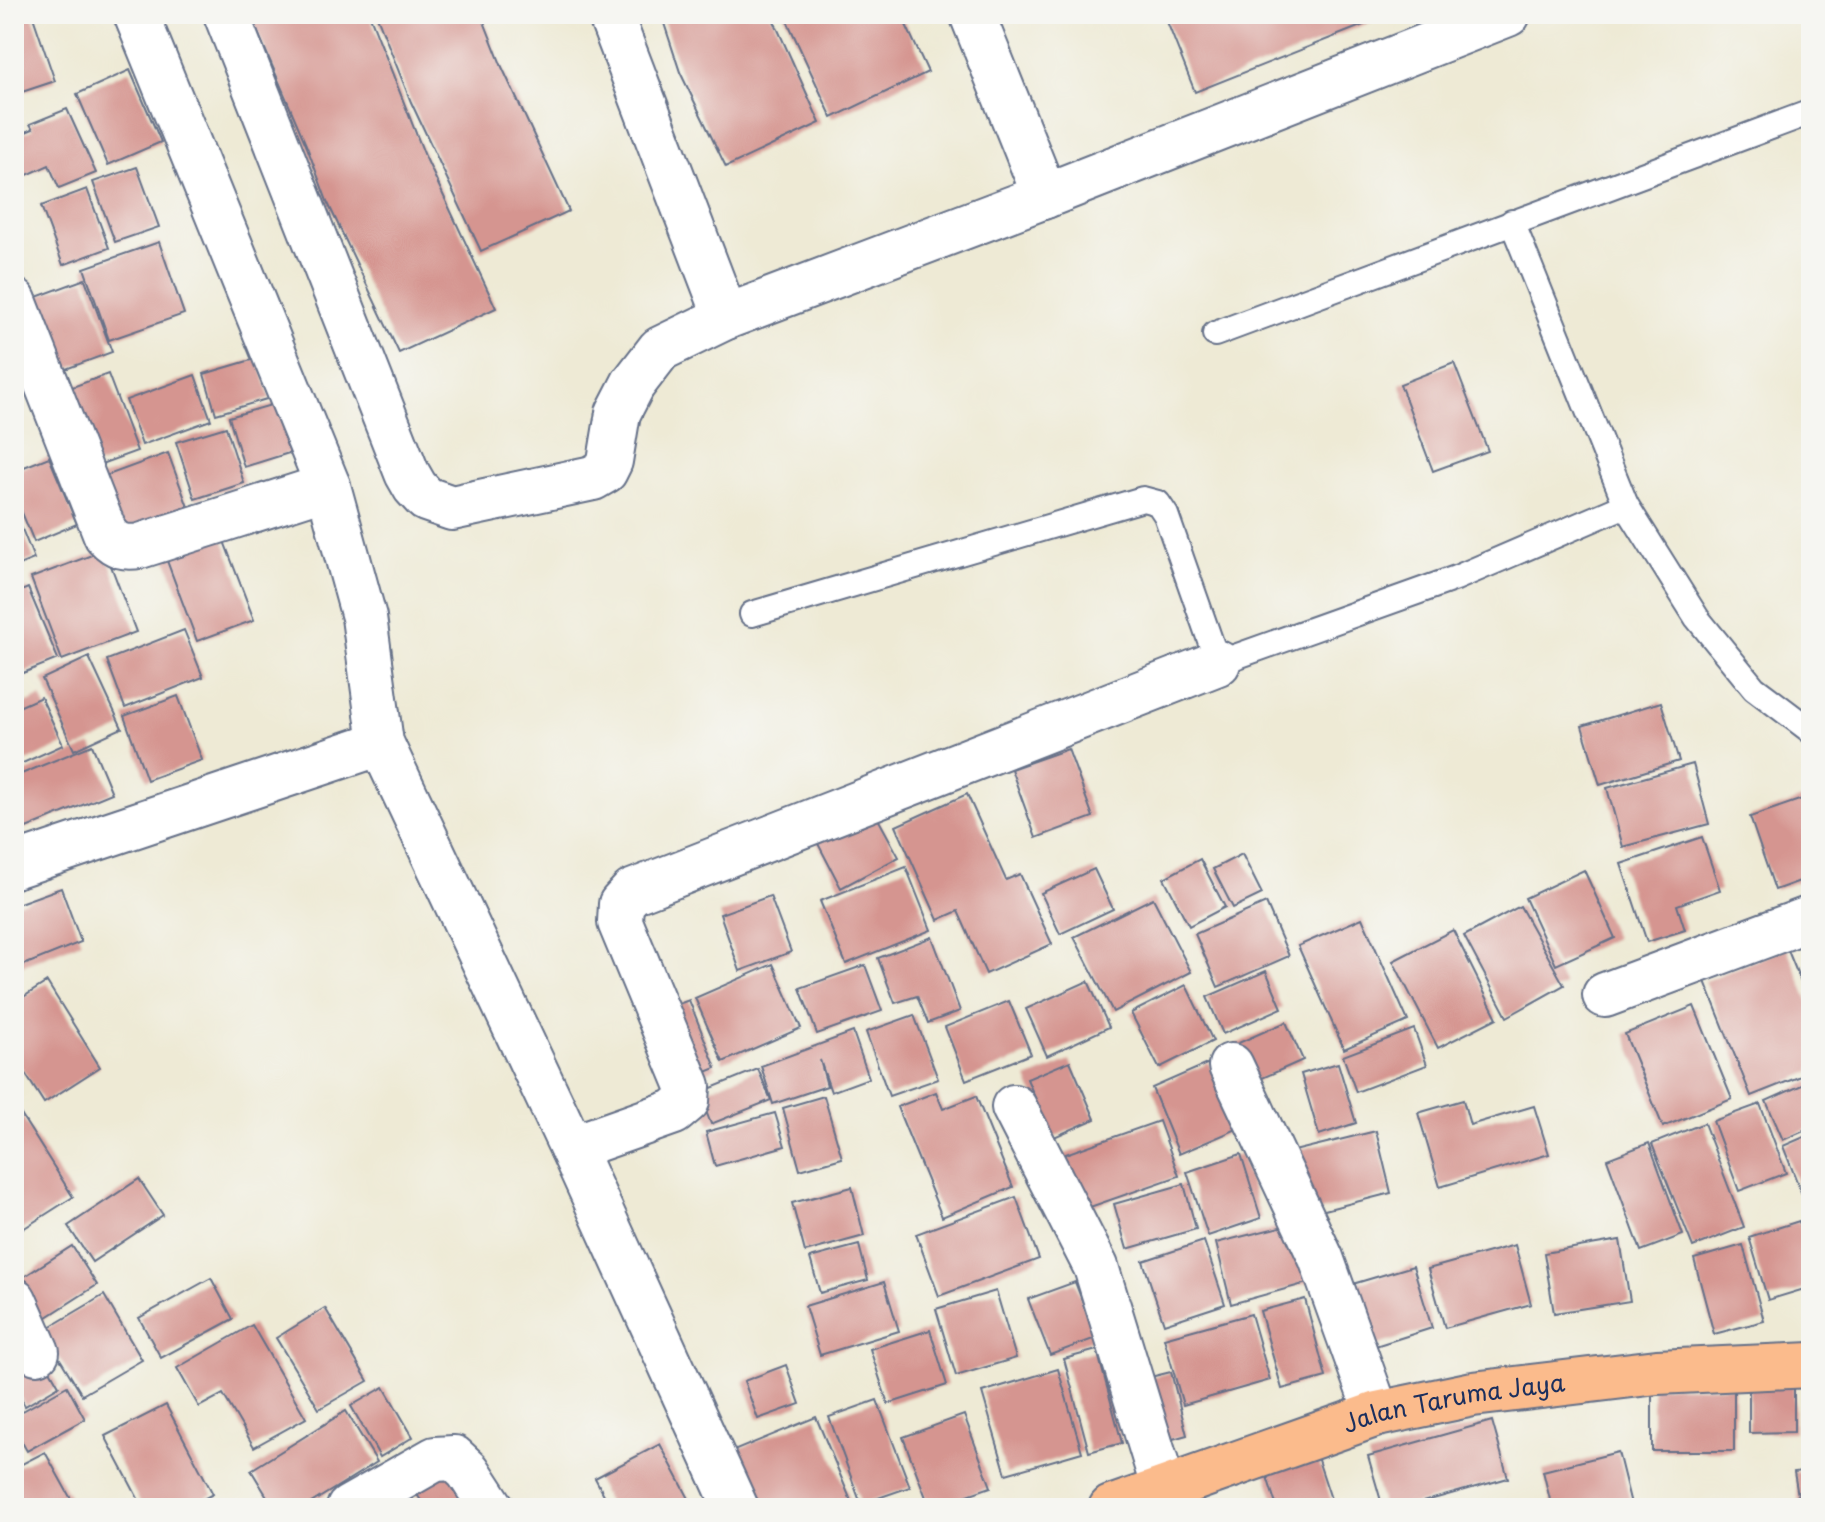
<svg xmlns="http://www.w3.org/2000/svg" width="1825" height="1522" font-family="'Playpen Sans',sans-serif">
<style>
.building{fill:#d59590}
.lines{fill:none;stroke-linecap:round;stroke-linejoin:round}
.service-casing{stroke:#657088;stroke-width:28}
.minor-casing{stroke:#657088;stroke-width:48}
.primary-casing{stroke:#657088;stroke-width:48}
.service{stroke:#fff;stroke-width:24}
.minor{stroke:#fff;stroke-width:44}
.primary{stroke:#fbbb8c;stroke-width:44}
.labels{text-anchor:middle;stroke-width:7;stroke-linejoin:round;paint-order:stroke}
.street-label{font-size:24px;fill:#1b2f5e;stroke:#f6f6f2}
</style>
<rect width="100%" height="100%" fill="#f6f6f2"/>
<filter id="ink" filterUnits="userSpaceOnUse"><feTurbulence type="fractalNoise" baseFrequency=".0125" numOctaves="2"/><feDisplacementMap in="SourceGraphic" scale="16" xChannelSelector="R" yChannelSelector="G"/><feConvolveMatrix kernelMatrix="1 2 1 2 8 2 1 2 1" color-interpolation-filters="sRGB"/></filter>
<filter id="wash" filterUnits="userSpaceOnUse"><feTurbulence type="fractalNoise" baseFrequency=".006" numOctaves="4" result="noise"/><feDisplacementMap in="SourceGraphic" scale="32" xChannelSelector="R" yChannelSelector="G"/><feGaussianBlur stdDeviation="1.8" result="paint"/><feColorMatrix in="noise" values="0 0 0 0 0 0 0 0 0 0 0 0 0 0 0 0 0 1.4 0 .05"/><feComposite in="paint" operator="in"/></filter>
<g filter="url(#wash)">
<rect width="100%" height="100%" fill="#eeead5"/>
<g id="blocks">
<g class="building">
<polygon points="32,14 55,81 22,92 14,70 14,15"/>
<polygon points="250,14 369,14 425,156 496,308 399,353 327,201 307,147"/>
<polygon points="376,14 481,14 502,67 569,211 481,251 411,102"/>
<polygon points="661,14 771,14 820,123 726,167 680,72"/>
<polygon points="784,14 901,14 928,72 832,118"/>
<polygon points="1164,14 1391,14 1195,92"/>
<polygon points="130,70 161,142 108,165 77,94"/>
<polygon points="67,109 96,173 59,188 49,165 14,181 14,137 33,129 30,124"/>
<polygon points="137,167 159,227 115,242 93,182"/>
<polygon points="87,189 109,248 63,265 41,206"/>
<polygon points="159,242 184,314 109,340 84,268"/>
<polygon points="85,279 112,352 55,373 28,300"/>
<polygon points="258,358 270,398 216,414 204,374"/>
<polygon points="1454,363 1488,451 1433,471 1400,384"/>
<polygon points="108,374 137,451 93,467 64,390"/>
<polygon points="195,375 211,420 142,445 126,400"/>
<polygon points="278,403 292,452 244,467 229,417"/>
<polygon points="226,427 244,483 195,499 176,442"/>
<polygon points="168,453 188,507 117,533 97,479"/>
<polygon points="49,457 77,524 34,542 14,493 14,471"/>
<polygon points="14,509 34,559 14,567"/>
<polygon points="219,528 254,620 197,641 163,550"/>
<polygon points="105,550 136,632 62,660 31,578"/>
<polygon points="28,588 58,659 18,675 14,665 14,594"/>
<polygon points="184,630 203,677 125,708 107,660"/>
<polygon points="89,657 122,728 74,750 42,679"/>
<polygon points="178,696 202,760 147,780 124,716"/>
<polygon points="41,697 63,745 14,767 14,709"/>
<polygon points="1661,702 1679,761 1600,785 1582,726"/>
<polygon points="92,745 112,793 14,833 14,777"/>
<polygon points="1068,749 1093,817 1036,838 1011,769"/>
<polygon points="1693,764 1709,824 1623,847 1607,788"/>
<polygon points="967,794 1006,880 1020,874 1052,944 986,974 958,911 938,920 896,826"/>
<polygon points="1811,796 1811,877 1775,890 1750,817"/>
<polygon points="870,804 899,857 841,888 813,834"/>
<polygon points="1702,837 1720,890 1677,905 1685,930 1647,942 1621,864"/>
<polygon points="1242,854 1262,894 1233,908 1213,869"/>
<polygon points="1200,859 1225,907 1189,926 1164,878"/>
<polygon points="906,867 931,930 846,964 820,901"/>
<polygon points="1094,869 1113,909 1060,934 1041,893"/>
<polygon points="1584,870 1615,938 1556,965 1525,898"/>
<polygon points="61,888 81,942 14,969 14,905"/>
<polygon points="770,896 791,952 740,971 720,914"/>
<polygon points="1153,898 1191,972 1113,1012 1074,937"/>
<polygon points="1266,903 1289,956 1218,987 1195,934"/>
<polygon points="1520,906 1564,985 1507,1017 1464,936"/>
<polygon points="1362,918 1408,1021 1344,1049 1298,946"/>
<polygon points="1453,930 1497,1018 1438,1048 1393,961"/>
<polygon points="932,937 960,1011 928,1023 917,996 895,1003 878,958"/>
<polygon points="1787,948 1811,1007 1811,1072 1751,1096 1705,981"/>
<polygon points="773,964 801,1028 723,1062 695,998"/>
<polygon points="865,965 882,1011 817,1034 800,988"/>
<polygon points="1266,971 1282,1008 1223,1034 1207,997"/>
<polygon points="1088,981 1109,1027 1047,1056 1026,1009"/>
<polygon points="47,982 100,1067 44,1103 14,1056 14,1003"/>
<polygon points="1186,985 1213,1041 1159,1068 1131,1013"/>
<polygon points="689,1000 716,1068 694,1077 668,1008"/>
<polygon points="1009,1001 1031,1054 966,1080 945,1027"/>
<polygon points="1694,1006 1732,1099 1663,1127 1625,1034"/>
<polygon points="914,1015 938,1079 889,1096 866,1032"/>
<polygon points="1286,1022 1303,1060 1251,1083 1234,1045"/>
<polygon points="1414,1029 1427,1065 1356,1092 1343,1056"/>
<polygon points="853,1032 869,1078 831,1092 820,1060 827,1086 773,1104 761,1066"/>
<polygon points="1070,1061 1095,1119 1052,1138 1027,1079"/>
<polygon points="1209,1063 1237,1129 1179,1154 1152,1088"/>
<polygon points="1338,1063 1356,1123 1319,1135 1301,1074"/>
<polygon points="758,1069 771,1100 711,1124 699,1093"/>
<polygon points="1811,1081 1811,1128 1783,1140 1766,1101"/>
<polygon points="936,1092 943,1109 976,1096 1013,1187 942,1217 897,1107"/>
<polygon points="824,1096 842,1158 800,1170 783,1108"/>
<polygon points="1463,1100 1470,1125 1534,1106 1549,1154 1440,1187 1418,1113"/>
<polygon points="1760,1104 1786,1173 1739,1191 1713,1121"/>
<polygon points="18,1110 73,1197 15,1234 14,1113"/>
<polygon points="775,1113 785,1146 715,1166 706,1132"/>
<polygon points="1159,1121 1179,1176 1070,1214 1051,1159"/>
<polygon points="1704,1123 1744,1227 1693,1247 1652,1144"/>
<polygon points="1376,1131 1391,1193 1309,1214 1294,1151"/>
<polygon points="1811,1134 1811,1199 1805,1202 1783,1146"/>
<polygon points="1649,1143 1683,1235 1641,1251 1607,1159"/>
<polygon points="1241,1154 1261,1218 1208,1236 1187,1172"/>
<polygon points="139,1179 163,1215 92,1262 68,1226"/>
<polygon points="1184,1184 1196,1229 1127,1249 1114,1204"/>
<polygon points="852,1187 864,1236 805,1252 792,1203"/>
<polygon points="1016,1197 1039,1259 939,1296 916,1234"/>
<polygon points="1799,1221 1811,1260 1811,1287 1768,1300 1749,1237"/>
<polygon points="1296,1223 1311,1282 1231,1304 1216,1243"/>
<polygon points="1620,1240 1630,1301 1554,1313 1544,1253"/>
<polygon points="1204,1241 1225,1304 1164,1324 1143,1261"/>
<polygon points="859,1245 868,1280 820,1293 810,1258"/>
<polygon points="1515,1245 1531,1304 1445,1328 1428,1269"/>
<polygon points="1743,1245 1764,1321 1714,1334 1694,1259"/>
<polygon points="72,1246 97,1285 36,1324 14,1283"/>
<polygon points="1413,1266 1432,1328 1366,1349 1346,1286"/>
<polygon points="211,1278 233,1319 161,1358 139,1318"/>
<polygon points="884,1282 899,1331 820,1355 805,1306"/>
<polygon points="1075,1282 1096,1338 1050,1355 1028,1299"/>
<polygon points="996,1291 1016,1358 956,1376 936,1309"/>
<polygon points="104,1295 142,1360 82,1395 43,1331"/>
<polygon points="1305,1299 1326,1377 1282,1389 1260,1311"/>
<polygon points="325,1308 368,1381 319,1409 276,1338"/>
<polygon points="1251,1314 1270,1380 1183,1405 1164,1338"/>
<polygon points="252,1325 306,1418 254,1447 223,1394 199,1407 177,1368"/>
<polygon points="930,1330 947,1385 888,1404 870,1349"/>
<polygon points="1097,1350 1122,1443 1089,1452 1064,1359"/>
<polygon points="42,1356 59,1386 25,1406 14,1386 14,1372"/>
<polygon points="786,1365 800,1404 758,1419 744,1381"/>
<polygon points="1058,1369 1082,1452 1006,1474 982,1392"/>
<polygon points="1171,1372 1187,1435 1155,1444 1138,1380"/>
<polygon points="67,1386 85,1419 27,1451 14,1428 14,1416"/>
<polygon points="1652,1386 1734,1387 1734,1451 1652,1451"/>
<polygon points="1794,1386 1794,1432 1749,1433 1749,1387"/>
<polygon points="384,1387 413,1437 380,1457 351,1406"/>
<polygon points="877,1400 910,1487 861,1504 829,1417"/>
<polygon points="166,1405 213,1494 186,1508 143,1508 105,1436"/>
<polygon points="346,1411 377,1462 303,1508 274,1508 251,1470"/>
<polygon points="964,1415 991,1487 930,1508 903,1437"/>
<polygon points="816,1417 854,1508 740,1508 719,1457"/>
<polygon points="1492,1421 1508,1478 1401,1508 1383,1508 1368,1456"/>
<polygon points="660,1444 694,1508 611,1508 595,1478"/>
<polygon points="1315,1451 1334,1508 1277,1508 1264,1467"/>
<polygon points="45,1452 76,1508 25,1508 14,1488 14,1468"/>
<polygon points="1618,1452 1632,1508 1552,1508 1543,1471"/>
<polygon points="449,1466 478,1508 426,1508 414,1490"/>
<polygon points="1811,1470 1811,1508 1800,1508 1794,1472"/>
<polygon points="410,1495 418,1508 390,1508"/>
</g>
</g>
</g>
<g filter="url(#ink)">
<use href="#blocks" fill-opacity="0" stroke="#657088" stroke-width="2"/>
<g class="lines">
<g class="service-casing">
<g id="service">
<polyline points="1512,222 1626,505 1697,618 1754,688 1811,731"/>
<polyline points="1215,334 1811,112"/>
<polyline points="752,614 1143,499 1158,503 1166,515 1218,663 1456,578 1626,505"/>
</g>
</g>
<g class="minor-casing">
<g id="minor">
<polyline points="136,14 328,486 364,617 381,743 572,1148 736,1508"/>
<polyline points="226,14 407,473 415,487 426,499 452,508 593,478 605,471 610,461 618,413 633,384 660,349 726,317 1045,196 1508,14"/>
<polyline points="610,14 726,317"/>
<polyline points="972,14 1045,196"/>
<path d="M14,301L106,535C117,547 125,548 140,546L328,486"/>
<polyline points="14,866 381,743"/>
<polyline points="1605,995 1811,918"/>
<polyline points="1231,1066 1321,1258 1377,1414"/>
<polyline points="1014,1107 1096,1267 1164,1489"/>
<polyline points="572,1148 674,1112 687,1101 688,1086 620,922 621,904 632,892 1218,663"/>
<polyline points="14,1300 37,1352"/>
<polyline points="349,1508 435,1459 454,1458 468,1471 492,1508"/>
</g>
</g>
<g class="primary-casing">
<g id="primary">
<path id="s1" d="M1111,1508L1377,1414L1473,1394L1657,1372L1811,1365"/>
</g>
</g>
<use href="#service" class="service"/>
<use href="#minor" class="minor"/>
<use href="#primary" class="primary"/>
</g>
</g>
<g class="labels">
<g class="street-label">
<text dy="8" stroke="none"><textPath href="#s1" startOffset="360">Jalan Taruma Jaya</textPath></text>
</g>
</g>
<rect width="1825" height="1522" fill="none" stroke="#f6f6f2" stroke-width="48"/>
</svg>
